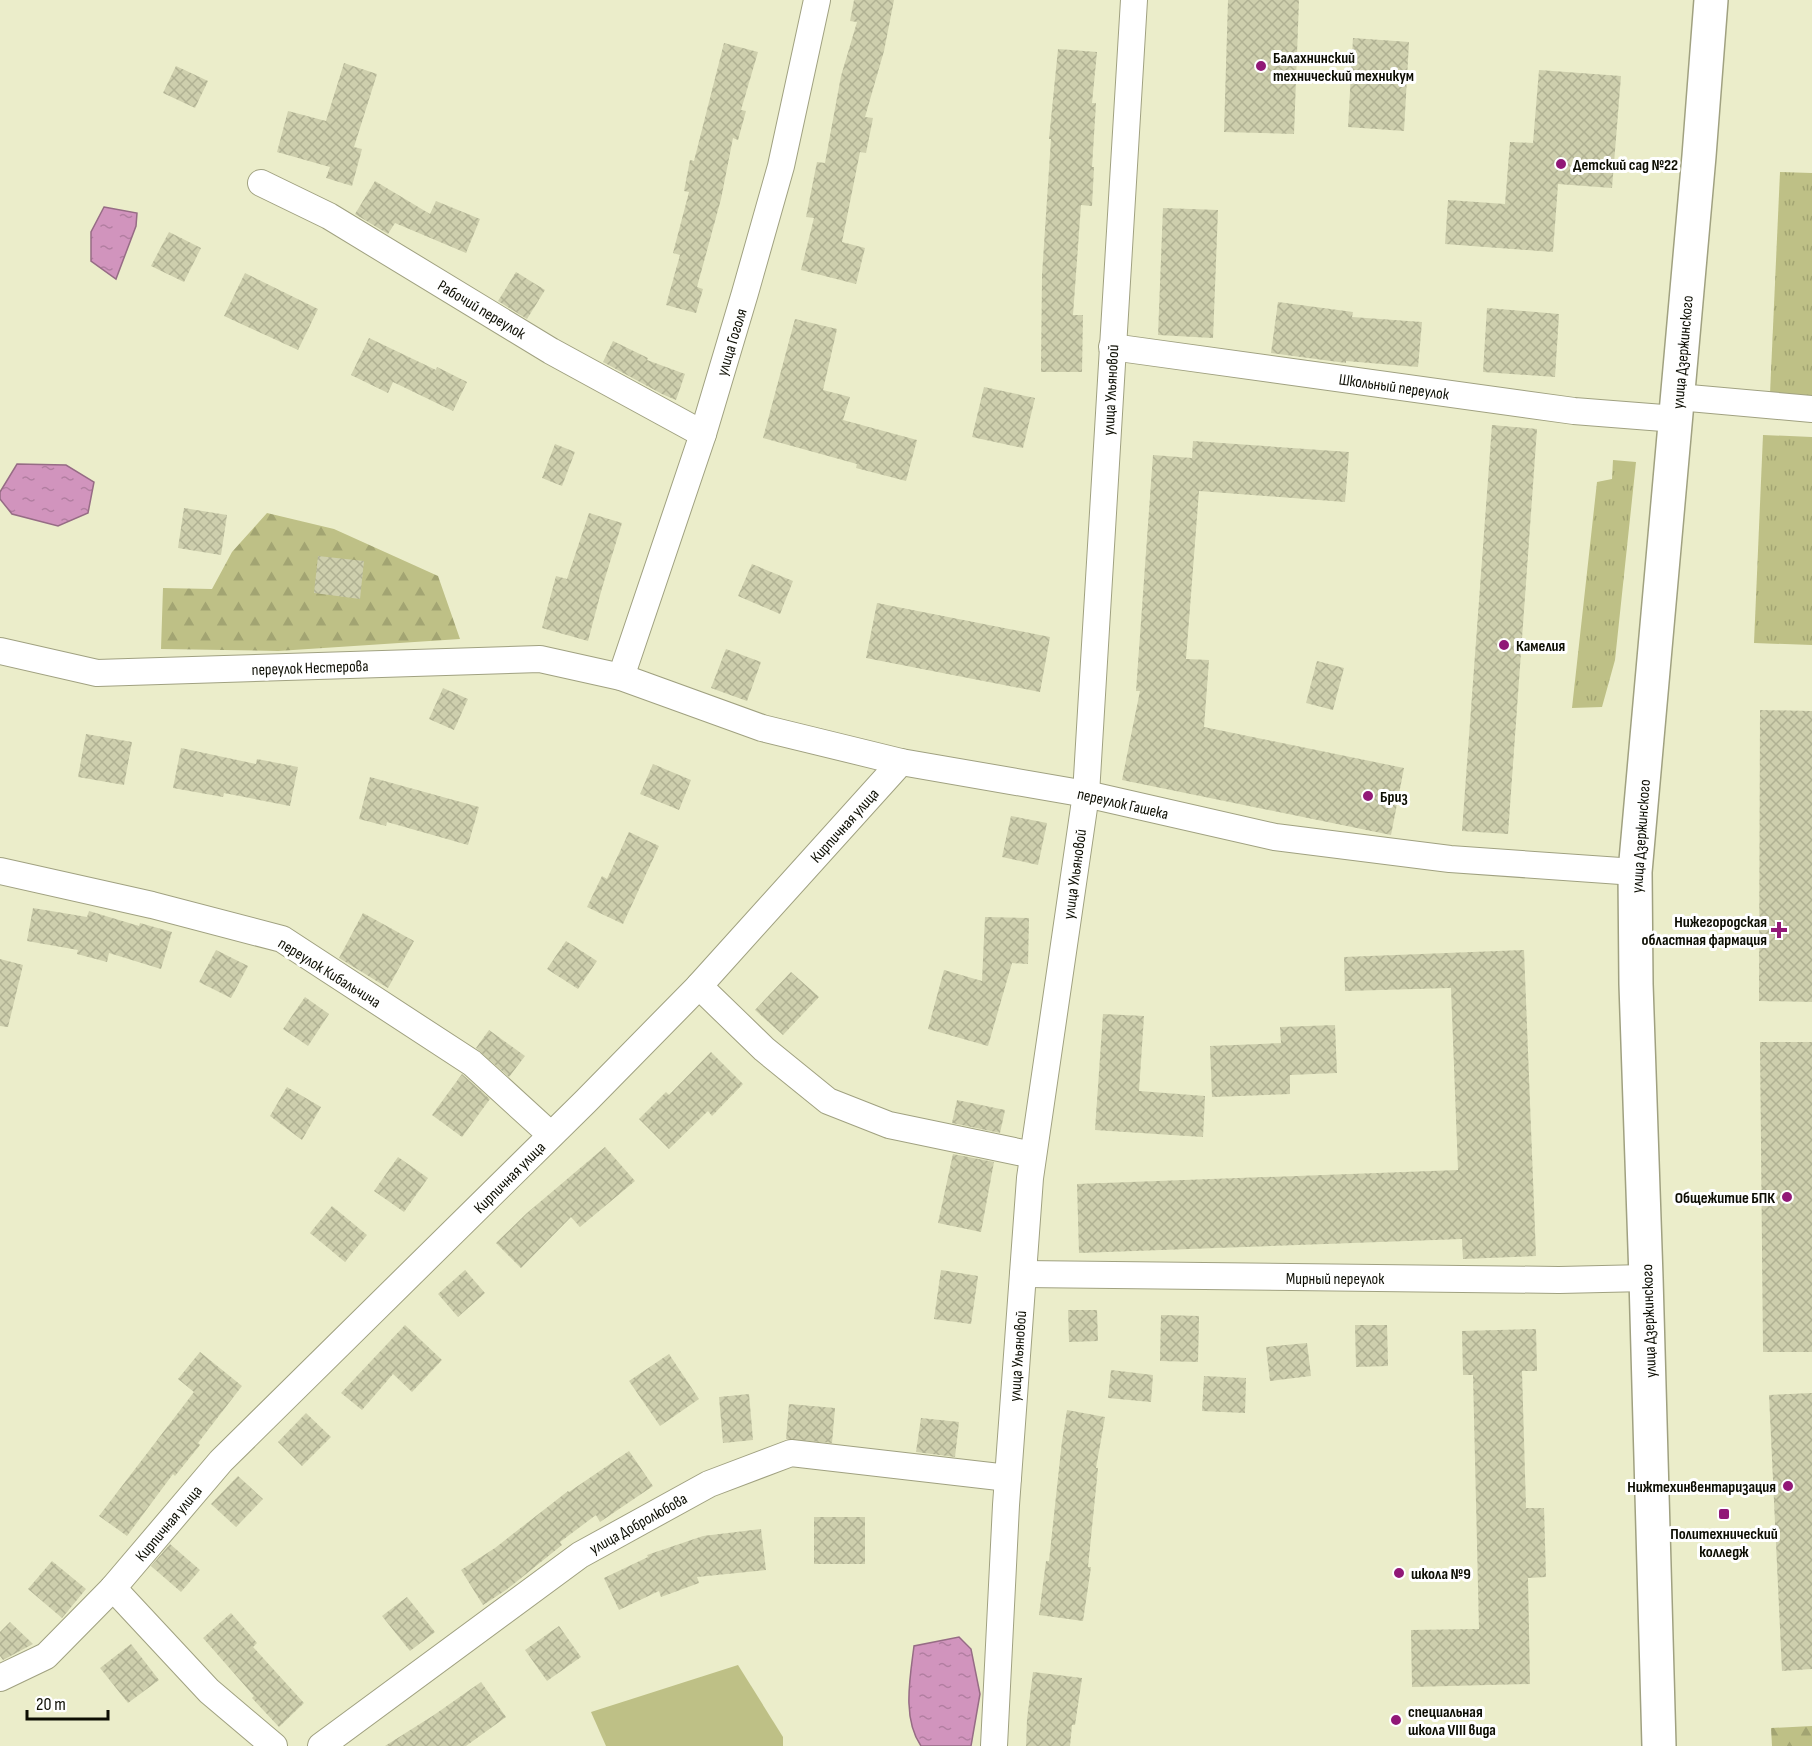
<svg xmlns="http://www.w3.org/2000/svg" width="1812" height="1746" font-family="'Sofia Sans Condensed',sans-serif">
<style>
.grass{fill:url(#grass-tufts)}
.forest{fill:url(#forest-firs)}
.garden{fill:#bec086}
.water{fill:url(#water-ripples);stroke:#966c85;stroke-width:1.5}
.building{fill:url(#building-cross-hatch)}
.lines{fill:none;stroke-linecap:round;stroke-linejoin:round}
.minor-casing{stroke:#a0a180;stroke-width:28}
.secondary-casing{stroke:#a0a180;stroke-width:36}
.minor{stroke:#fff;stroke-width:26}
.secondary{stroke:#fff;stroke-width:33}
.poi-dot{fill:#911877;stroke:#fff;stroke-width:2}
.labels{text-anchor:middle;stroke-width:6;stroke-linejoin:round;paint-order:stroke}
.poi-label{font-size:16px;font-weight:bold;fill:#0d0e03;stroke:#fff;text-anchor:start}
.street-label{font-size:16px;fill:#0d0e03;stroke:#fff}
</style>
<defs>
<pattern id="grass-tufts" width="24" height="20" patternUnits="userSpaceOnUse" patternTransform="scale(1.5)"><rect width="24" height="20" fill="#bec086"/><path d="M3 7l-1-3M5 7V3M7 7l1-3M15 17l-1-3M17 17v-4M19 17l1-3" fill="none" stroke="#a2a472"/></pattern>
<pattern id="forest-firs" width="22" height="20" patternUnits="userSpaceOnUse" patternTransform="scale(1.5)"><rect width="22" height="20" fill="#bec086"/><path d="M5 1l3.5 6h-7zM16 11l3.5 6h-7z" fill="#a2a472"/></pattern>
<pattern id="water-ripples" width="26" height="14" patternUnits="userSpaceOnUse" patternTransform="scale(1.5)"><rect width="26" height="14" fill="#d194bd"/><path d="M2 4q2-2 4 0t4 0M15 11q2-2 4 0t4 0" fill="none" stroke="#b27ea1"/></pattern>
<pattern id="building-cross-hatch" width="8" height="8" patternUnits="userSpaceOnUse" patternTransform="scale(1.5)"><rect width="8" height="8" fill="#cecfad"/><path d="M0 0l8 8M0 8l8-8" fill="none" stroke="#b0b193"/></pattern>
</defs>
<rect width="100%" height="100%" fill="#ebedca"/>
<g class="grass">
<polygon points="1780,172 1812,173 1812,397 1770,394"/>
<polygon points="1763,435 1812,437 1812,645 1754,643"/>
<polygon points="1613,460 1636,462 1615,660 1602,707 1572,708 1597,482 1612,479"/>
</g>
<g class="forest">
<polygon points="267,513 334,529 438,576 460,639 278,651 161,649 163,588 212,589 232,552"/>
<polygon points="1812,1726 1812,1746 1772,1746 1771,1728"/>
</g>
<polygon class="garden" points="738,1665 783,1737 783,1746 606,1746 591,1712"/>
<g class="water">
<polygon points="104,207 137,213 136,226 116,279 91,261 91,232"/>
<polygon points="17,464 66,465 94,482 88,513 58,526 12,514 0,499 0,492"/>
<path d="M959,1637L971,1649L980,1694L971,1746H921C902,1718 910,1678 914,1646Z"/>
</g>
<g class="building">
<polygon points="854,0 894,0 884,51 865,117 873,118 866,153 860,152 842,242 865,248 856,284 801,270 814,218 806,217 817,162 825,163 841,76 857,22 850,21"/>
<polygon points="1228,0 1299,0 1294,134 1224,132"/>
<polygon points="1353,38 1409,42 1404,131 1348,127"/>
<polygon points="724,43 758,52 741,110 746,111 738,140 733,138 721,199 697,287 703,289 696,313 666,305 680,255 673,253 689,192 684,191 690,160 694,161"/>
<polygon points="1058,49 1097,52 1092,103 1096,103 1092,167 1094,167 1092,206 1081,205 1073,315 1083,315 1082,372 1041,372 1042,275 1051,139 1049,139"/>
<polygon points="344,63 377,74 354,147 362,149 352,186 326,178 330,167 277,152 288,111 326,121"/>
<polygon points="176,66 208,81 195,108 163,93"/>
<polygon points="1539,70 1621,76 1612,188 1558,184 1553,252 1445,244 1448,200 1505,204 1510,142 1533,143"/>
<polygon points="375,181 430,214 436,201 480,219 466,253 395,223 388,234 355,214"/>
<polygon points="1163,208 1218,210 1213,338 1158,335"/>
<polygon points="169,232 201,248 184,282 151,266"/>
<polygon points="516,272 545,290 527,319 498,301"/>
<polygon points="245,273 318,309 298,350 224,316"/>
<polygon points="1278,302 1353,312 1352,317 1422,322 1418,367 1346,361 1346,363 1271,353"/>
<polygon points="1487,308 1559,314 1555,377 1483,372"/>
<polygon points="795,319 837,329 823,390 850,397 843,420 917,440 906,481 856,468 857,464 763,438"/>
<polygon points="369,338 436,370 437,367 467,382 453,411 393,382 388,393 351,375"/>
<polygon points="613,341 648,358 647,360 685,374 676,400 662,394 603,362"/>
<polygon points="984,387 1035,398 1023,448 972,437"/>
<polygon points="1492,425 1537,429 1508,834 1462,831"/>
<polygon points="1193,441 1349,452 1345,502 1199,491 1186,659 1209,660 1204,727 1404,768 1391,835 1122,780 1140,691 1136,691 1153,455 1192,458"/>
<polygon points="555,444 575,452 562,486 542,478"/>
<polygon points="184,508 227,515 221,555 178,548"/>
<polygon points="589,513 622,523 602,588 588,641 542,628 556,576 567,579"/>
<polygon points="318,556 364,561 360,599 314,593"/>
<polygon points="752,564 793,581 780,614 738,596"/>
<polygon points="877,603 1050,637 1040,692 866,658"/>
<polygon points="726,649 761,662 747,701 711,688"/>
<polygon points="1317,661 1344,668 1333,710 1306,703"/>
<polygon points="443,688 468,699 454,730 429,719"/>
<polygon points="1760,710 1812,711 1812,1002 1759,1001"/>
<polygon points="86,734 132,742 124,785 78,777"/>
<polygon points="181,748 256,764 257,759 298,767 290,806 224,793 223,797 173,788"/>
<polygon points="653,764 691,780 679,810 640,794"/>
<polygon points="370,777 479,807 468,845 387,822 386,826 359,819"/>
<polygon points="1011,816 1047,823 1038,865 1002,857"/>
<polygon points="629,832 659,846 623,924 587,907 602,876 607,879"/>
<polygon points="33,908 87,917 89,911 139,926 140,923 172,932 161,969 109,953 107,962 77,954 78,950 27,941"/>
<polygon points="363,913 414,941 388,988 339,958"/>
<polygon points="985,917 1029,918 1028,964 1012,963 988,1046 928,1029 944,970 982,981"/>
<polygon points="566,941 597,961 578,989 547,969"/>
<polygon points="216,950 248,966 231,998 199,982"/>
<polygon points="1524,950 1536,1256 1463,1259 1462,1239 1079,1253 1077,1184 1458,1170 1451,988 1345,991 1344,957"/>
<polygon points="0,959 23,965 8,1027 0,1026"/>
<polygon points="791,972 819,997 783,1035 755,1010"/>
<polygon points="305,997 329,1014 308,1046 283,1029"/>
<polygon points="1103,1014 1144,1016 1139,1091 1205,1096 1203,1137 1095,1130"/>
<polygon points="1335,1025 1337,1073 1290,1075 1290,1094 1212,1097 1210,1046 1281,1043 1280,1027"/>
<polygon points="489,1030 525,1056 509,1077 476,1048"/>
<polygon points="1760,1042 1812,1042 1812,1352 1763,1352"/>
<polygon points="711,1052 743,1084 712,1116 708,1111 669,1149 639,1119 666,1092 669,1095"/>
<polygon points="462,1074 490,1099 462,1137 432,1115"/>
<polygon points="287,1087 321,1107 302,1140 270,1116"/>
<polygon points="957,1100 1005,1110 1000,1133 952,1123"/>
<polygon points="605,1147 635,1181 580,1227 571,1217 521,1268 496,1243 527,1213"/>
<polygon points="953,1154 994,1162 981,1232 938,1223"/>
<polygon points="398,1157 428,1178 404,1212 374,1191"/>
<polygon points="332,1206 367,1235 345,1262 310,1233"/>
<polygon points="465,1270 485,1293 458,1317 438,1294"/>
<polygon points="941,1270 978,1276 971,1324 934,1319"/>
<polygon points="1068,1310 1097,1310 1098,1341 1069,1342"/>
<polygon points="1161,1315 1199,1316 1198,1362 1160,1361"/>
<polygon points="405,1325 442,1360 412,1392 393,1374 362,1410 341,1393"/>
<polygon points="1355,1325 1387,1325 1388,1366 1356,1367"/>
<polygon points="1536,1329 1537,1371 1522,1371 1526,1508 1544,1508 1546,1577 1528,1578 1530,1684 1412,1687 1411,1630 1479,1629 1473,1375 1463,1375 1462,1331"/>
<polygon points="1307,1343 1311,1376 1270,1381 1266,1347"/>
<polygon points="200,1352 242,1386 198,1443 200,1445 175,1476 173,1474 127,1536 99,1516 194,1392 178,1379"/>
<polygon points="669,1354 699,1399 660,1426 629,1381"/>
<polygon points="1111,1370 1153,1375 1151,1402 1108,1398"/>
<polygon points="1204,1376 1246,1378 1245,1413 1202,1411"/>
<polygon points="1812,1393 1812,1669 1782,1671 1769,1395"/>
<polygon points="749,1394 753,1440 723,1443 719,1397"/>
<polygon points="789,1404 835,1408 832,1443 786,1439"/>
<polygon points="1067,1410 1105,1417 1096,1468 1098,1468 1088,1567 1091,1567 1083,1621 1039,1615 1046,1561 1049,1561 1062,1441"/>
<polygon points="306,1413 331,1437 302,1466 278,1442"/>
<polygon points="921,1418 959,1422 955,1457 916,1452"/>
<polygon points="629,1451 653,1486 600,1522 596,1515 560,1542 562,1545 506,1590 483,1605 461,1570 495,1548 568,1491 569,1492"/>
<polygon points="238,1476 263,1499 236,1527 211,1504"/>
<rect x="814" y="1517" width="51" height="47"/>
<polygon points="761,1529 766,1570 697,1577 699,1583 661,1597 659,1591 619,1610 604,1578 648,1557 647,1555 703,1536"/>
<polygon points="170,1544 200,1570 181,1592 151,1566"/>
<polygon points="52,1561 86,1589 62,1618 28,1589"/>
<polygon points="407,1597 435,1632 410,1651 382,1616"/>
<polygon points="231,1613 257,1643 253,1647 304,1703 279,1727 252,1698 254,1696 203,1638"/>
<polygon points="10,1622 33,1644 3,1660 0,1656 0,1632"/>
<polygon points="559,1626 581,1657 547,1681 525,1650"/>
<polygon points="131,1644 159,1680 128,1703 100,1668"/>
<polygon points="1033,1672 1082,1678 1075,1725 1072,1725 1070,1746 1026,1746 1027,1719"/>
<polygon points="481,1682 506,1717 466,1746 385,1746 434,1715"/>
</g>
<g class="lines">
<g class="minor-casing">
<g id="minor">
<polyline points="261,183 329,216 551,351 703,434"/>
<polyline points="1112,347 1574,411 1676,419"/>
<polyline points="1678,397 1812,409"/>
<polyline points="0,651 97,673 540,659 621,677 762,728 901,762 1086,794 1275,837 1450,859 1635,872"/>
<polyline points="621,677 703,434 745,293 781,166 817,0"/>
<polyline points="0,871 152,905 282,939 472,1063 551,1135"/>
<polyline points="699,986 764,1049 828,1101 889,1125 1033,1155"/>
<polyline points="1023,1274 1559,1280 1646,1278"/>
<polyline points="113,1588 209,1691 274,1746"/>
<polyline points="0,1678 46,1656 113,1588 221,1461 586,1101 699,986 901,762"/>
<polyline points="321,1746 580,1555 709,1484 791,1453 1008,1478"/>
<polyline points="994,1746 1006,1505 1030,1178 1086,794 1134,0"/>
</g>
</g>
<g class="secondary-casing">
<polyline id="secondary" points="1659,1746 1646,1278 1636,984 1635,872 1699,156 1711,0"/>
</g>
<use href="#minor" class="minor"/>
<use href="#secondary" class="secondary"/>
</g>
<g class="poi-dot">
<circle cx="1261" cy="66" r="6"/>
<circle cx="1561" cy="164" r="6"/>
<circle cx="1504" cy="645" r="6"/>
<circle cx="1368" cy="796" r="6"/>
<path d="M1776 921h6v6h6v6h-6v6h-6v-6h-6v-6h6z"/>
<circle cx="1787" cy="1197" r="6"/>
<circle cx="1788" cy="1486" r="6"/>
<rect x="1718" y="1508" width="12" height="12" rx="3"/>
<circle cx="1399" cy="1573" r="6"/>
<circle cx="1396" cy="1720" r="6"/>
</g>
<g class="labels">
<g class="poi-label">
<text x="1273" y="63">Балахнинский<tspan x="1273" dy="18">технический техникум</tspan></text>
<text x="1573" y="170">Детский сад №22</text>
<text x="1516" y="651">Камелия</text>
<text x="1380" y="802">Бриз</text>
<text x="1767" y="927" text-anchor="end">Нижегородская<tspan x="1767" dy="18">областная фармация</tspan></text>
<text x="1775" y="1203" text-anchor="end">Общежитие БПК</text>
<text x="1776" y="1492" text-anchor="end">Нижтехинвентаризация</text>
<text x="1724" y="1539" text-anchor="middle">Политехнический<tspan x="1724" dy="18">колледж</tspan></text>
<text x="1411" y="1579">школа №9</text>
<text x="1408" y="1717">специальная<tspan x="1408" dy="18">школа VIII вида</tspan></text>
</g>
<g class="street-label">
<text transform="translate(482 309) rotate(31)" y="6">Рабочий переулок</text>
<text transform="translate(731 342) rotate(-73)" y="6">улица Гоголя</text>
<text transform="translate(1682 352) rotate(-85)" y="6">улица Дзержинского</text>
<text transform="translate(1394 386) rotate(8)" y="6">Школьный переулок</text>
<text transform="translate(1110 390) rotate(-87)" y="6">улица Ульяновой</text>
<text transform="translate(310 667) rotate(-2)" y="6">переулок Нестерова</text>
<text transform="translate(1123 803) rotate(13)" y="6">переулок Гашека</text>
<text transform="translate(844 825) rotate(-48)" y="6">Кирпичная улица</text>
<text transform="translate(1640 836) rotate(-86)" y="6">улица Дзержинского</text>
<text transform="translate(1074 874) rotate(-82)" y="6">улица Ульяновой</text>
<text transform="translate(330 972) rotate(32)" y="6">переулок Кибальчича</text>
<text transform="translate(509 1177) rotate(-45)" y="6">Кирпичная улица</text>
<text x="1335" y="1284">Мирный переулок</text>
<text transform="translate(1648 1321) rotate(-92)" y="6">улица Дзержинского</text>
<text transform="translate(1017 1356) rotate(-86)" y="6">улица Ульяновой</text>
<text transform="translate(168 1523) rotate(-50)" y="6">Кирпичная улица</text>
<text transform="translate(638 1523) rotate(-29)" y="6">улица Добролюбова</text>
</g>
</g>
<path d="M27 1710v9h81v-9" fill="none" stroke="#0d0e03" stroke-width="3"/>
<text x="36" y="1710" font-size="18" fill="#0d0e03" stroke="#ffffff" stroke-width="4.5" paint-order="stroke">20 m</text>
</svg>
